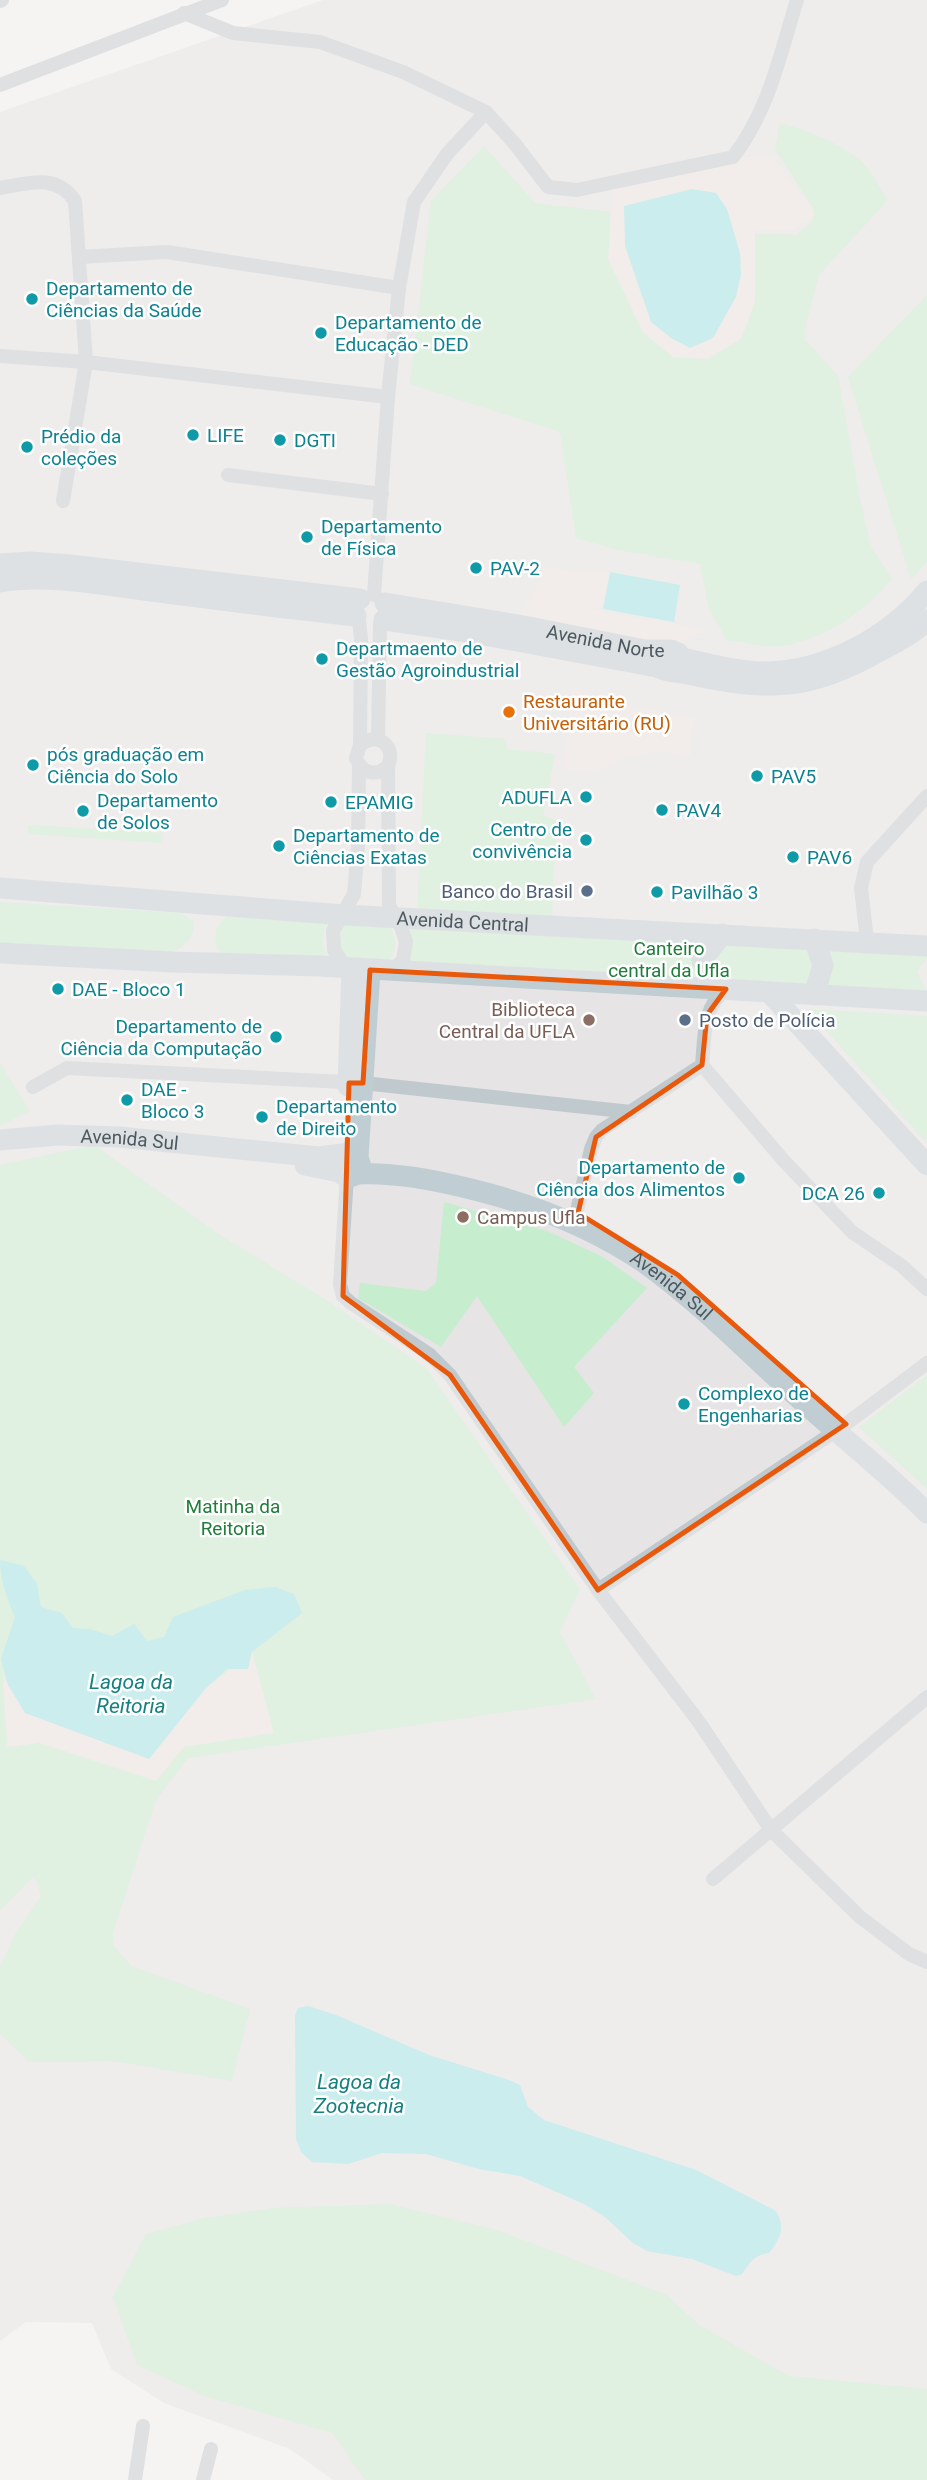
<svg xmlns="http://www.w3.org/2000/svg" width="927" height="2480" font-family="Roboto,sans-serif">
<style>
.education{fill:#e6e4e5}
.green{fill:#c6edcd}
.sand{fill:#ede7e1}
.water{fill:#97e6e7}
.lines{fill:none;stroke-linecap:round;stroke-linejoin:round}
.street{stroke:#c0cace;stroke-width:14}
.secondary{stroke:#c0cdd2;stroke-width:21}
.marked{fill:none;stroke:#e8590c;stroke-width:5;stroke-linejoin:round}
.culture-dot{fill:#0f9aa8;stroke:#fff;stroke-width:2.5}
.food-dot{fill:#e8710a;stroke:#fff;stroke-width:2.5}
.service-dot{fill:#5c6f8a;stroke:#fff;stroke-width:2.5}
.education-dot{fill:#8d6e63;stroke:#fff;stroke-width:2.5}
.labels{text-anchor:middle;stroke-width:5;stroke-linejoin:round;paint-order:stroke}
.culture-label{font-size:19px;fill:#0d838f;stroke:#fff;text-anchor:start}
.street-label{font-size:19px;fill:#4c5a5f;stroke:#fff}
.food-label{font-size:19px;fill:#c56008;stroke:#fff;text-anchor:start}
.service-label{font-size:19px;fill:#4e5e75;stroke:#fff;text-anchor:end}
.park-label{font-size:19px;fill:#207d3b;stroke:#fff}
.education-label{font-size:19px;fill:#785e54;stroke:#fff;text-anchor:end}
.water-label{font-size:21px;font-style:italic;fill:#168081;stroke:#fff}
</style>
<rect width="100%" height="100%" fill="#f5f3f3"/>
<polygon class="education" points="323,0 927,0 927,2480 333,2480 290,2449 164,2403 111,2369 92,2323 26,2322 0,2341 0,112"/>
<g class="green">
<path d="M780,123C809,131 841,143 863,163C873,173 880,189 888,200L819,275L806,324L805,340L838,375L860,499L871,546L892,579C865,612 825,639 782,646C766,648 744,642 727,640L709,609L700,564L618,550L576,538L560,432L410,384L431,201L484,146L535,203L610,212L609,259L643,332L673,357L708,359L741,339L751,233L796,235C806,227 817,222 813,208L775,149Z"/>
<polygon points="927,295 927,562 911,579 848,377"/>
<polygon points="426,733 506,739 507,749 555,754 543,815 556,820 552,920 417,914"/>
<polygon points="28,825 163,833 161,843 28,834"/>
<path d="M0,902L181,913L193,921C195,937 187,944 174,952L0,945Z"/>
<path d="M227,916L329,920C321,935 320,948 332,962L229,956L217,949C214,933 215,927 227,916Z"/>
<path d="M346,923L390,926C398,939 396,954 386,964L349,963L339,945L340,928Z"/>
<path d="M405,928L711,939L710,984L405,965C415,951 413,942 405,928Z"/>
<polygon points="723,940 809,945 818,970 810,991 719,984 706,959"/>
<polygon points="819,945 927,949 927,959 917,971 927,993 819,992"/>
<polygon points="807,1009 927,1016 927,1138 924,1140"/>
<polygon points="0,1063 30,1111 0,1126"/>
<polygon points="94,1145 220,1235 328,1301 426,1368 580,1589 560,1632 596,1699 188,1758 156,1800 113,1933 114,1946 131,1966 250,2009 232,2081 114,2061 29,2062 0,2034 0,1966 16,1933 41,1896 37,1881 32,1878 0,1911 0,1165"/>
<polygon points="444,1202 547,1231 603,1257 647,1288 574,1367 594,1393 564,1427 477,1296 441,1347 358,1298 360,1283 426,1291 436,1283"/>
<polygon points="927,1375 927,1489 859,1427"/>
<polygon points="389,2204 497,2230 667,2295 699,2325 789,2376 927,2389 927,2480 365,2480 332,2433 207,2397 137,2365 113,2297 146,2234 205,2218 272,2208"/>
</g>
<g class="sand">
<polygon points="733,157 773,157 815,214 794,230 755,230 755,302 741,339 702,359 673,357 643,332 608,259 613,187"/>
<polygon points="548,566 571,571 610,572 603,609 568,605 708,630 675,645 518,617"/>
<polygon points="573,685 600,700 695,719 691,756 659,751 625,758 598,771 563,769"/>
<polygon points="252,1652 274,1733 184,1747 156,1781 40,1743 7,1747 3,1675 26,1713 149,1759 206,1688"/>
</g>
<g class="water">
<polygon points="692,189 716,193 727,209 740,253 741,274 736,297 713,338 690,348 671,338 651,322 625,246 624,206"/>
<polygon points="610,572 680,585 674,622 603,609"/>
<path d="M0,1560L24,1566L37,1584L41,1607L62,1613L73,1628L90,1629L112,1636L134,1624L147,1641L164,1637L173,1617L245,1590L275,1587L294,1594L302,1613L252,1652L248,1669H227L206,1688L149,1759L25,1713L8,1685L1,1659L15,1617C7,1599 0,1580 0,1560Z"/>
<path d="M308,2006L336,2015L429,2055L509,2080L520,2085L528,2107L544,2120L696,2170L776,2211C786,2228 780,2239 769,2253C754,2255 750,2262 742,2274L736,2276L692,2259L647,2251L633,2243L605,2217L584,2204L520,2176L479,2169L426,2154L382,2153L348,2164L312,2162L301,2152L296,2139L295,2015L298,2008Z"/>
</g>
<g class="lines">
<g class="street">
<polyline points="0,1 2,0"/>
<path d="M184,13L233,33L320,42L403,72L486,112L515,144L548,187L577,190L733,157C769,110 780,55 797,0"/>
<polyline points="0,85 222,0"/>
<path d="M0,188C29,183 56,173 75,201L86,362L63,501"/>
<polyline points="79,257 167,252 399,288"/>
<polyline points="0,356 86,362 388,397"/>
<polyline points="228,475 382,494"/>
<polyline points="374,595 388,397 399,288 414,202 447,154 486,112"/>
<polyline points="359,621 361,638 360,745"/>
<polyline points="378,739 380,624"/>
<path d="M388,766C377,777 362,774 356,758L360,745C376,731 397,745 388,766L389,905L401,927L406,942L403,960L393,970"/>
<polyline points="867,941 861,888 867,862 927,796"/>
<polyline points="346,968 334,950 333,931 354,894 358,846 359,765"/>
<polyline points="702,1065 784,1161 852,1232 902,1266 927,1289"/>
<polyline points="33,1087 67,1068 363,1083 631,1112"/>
<polyline points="347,1177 340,1284 343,1296 351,1303 429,1354 450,1375 598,1590 699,1722 771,1830 860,1917 909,1954 927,1962"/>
<path d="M574,1224L591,1149L596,1137L602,1130L702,1065C705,1035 702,1009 726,989"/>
<polyline points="598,1590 846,1424 927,1363"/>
<polyline points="713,1879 927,1697"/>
<polyline points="135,2480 143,2426"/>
<polyline points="203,2480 211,2449"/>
</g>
<g class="secondary">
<polyline points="0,564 30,562 70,565 360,599"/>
<path d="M0,582C47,574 96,584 143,590C214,599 285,609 356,616"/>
<path id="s1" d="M385,603L524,626L645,650H671L678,653L682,658C708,664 735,671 762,672C823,673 888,638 927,591"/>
<path d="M384,620L468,632L657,667C668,673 681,672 693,675C767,692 811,690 878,652C895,643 914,634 927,620"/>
<path id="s2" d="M0,888L344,915L927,946"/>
<polyline points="814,939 823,965 814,995"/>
<polyline points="0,953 172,962 319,966 927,1001"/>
<polyline points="717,988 702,960 722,934"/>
<polyline points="769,992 927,1165"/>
<polyline points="348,1086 352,969"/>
<path id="s3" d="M0,1140L58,1135L119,1137L319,1157L342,1154"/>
<path d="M358,1157L349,1152L339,1156L336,1166C341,1179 355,1181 361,1167L358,1157L370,970"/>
<polyline points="305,1165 339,1172"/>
<path id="s4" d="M356,1174C395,1172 434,1180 471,1189C532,1204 594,1228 646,1264C703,1305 752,1357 805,1404C845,1440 889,1474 927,1513"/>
</g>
</g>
<path d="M0 0H927V2480H0ZM370,970L726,989L707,1015L702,1065L596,1137L578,1213L678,1275L846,1424L598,1590L450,1375L343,1296L349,1083H363Z" fill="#f5f3f3" fill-opacity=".55" fill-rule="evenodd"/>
<path class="marked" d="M370,970L726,989L707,1015L702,1065L596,1137L578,1213L678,1275L846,1424L598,1590L450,1375L343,1296L349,1083H363Z"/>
<g class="culture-dot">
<circle cx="32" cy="299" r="7"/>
<circle cx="321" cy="333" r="7"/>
<circle cx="193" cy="435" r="7"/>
<circle cx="280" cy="440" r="7"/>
<circle cx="27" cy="447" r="7"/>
<circle cx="307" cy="537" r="7"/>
<circle cx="476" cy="568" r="7"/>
<circle cx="322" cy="659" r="7"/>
<circle cx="33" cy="765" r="7"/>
<circle cx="757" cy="776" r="7"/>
<circle cx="586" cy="797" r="7"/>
<circle cx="331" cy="802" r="7"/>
<circle cx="662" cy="810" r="7"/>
<circle cx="83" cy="811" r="7"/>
<circle cx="586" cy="840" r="7"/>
<circle cx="279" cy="846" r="7"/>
<circle cx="793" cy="857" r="7"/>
<circle cx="657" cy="892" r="7"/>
<circle cx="58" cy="989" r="7"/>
<circle cx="276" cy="1037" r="7"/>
<circle cx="127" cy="1100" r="7"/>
<circle cx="262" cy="1117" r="7"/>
<circle cx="739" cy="1178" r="7"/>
<circle cx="879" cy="1193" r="7"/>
<circle cx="684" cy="1404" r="7"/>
</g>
<circle class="food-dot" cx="509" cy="712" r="7"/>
<g class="service-dot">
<circle cx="587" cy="891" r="7"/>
<circle cx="685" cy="1020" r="7"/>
</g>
<g class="education-dot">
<circle cx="589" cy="1020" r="7"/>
<circle cx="463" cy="1217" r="7"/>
</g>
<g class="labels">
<g class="culture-label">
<text x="46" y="295">Departamento de<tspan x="46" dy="22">Ciências da Saúde</tspan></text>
<text x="335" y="329">Departamento de<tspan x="335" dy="22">Educação - DED</tspan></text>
<text x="207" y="442">LIFE</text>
<text x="41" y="443">Prédio da<tspan x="41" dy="22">coleções</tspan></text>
<text x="294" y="447">DGTI</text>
<text x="321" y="533">Departamento<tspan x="321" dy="22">de Física</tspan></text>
<text x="490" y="575">PAV-2</text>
<text x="336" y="655">Departmaento de<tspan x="336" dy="22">Gestão Agroindustrial</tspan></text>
<text x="47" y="761">pós graduação em<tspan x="47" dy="22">Ciência do Solo</tspan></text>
<text x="771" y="783">PAV5</text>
<text x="572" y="804" text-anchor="end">ADUFLA</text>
<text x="97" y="807">Departamento<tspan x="97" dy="22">de Solos</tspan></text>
<text x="345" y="809">EPAMIG</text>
<text x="676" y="817">PAV4</text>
<text x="572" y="836" text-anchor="end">Centro de<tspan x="572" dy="22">convivência</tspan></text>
<text x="293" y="842">Departamento de<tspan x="293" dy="22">Ciências Exatas</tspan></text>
<text x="807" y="864">PAV6</text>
<text x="671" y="899">Pavilhão 3</text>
<text x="72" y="996">DAE - Bloco 1</text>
<text x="262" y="1033" text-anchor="end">Departamento de<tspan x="262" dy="22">Ciência da Computação</tspan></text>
<text x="141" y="1096">DAE -<tspan x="141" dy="22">Bloco 3</tspan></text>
<text x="276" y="1113">Departamento<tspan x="276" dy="22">de Direito</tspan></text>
<text x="725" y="1174" text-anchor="end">Departamento de<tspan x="725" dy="22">Ciência dos Alimentos</tspan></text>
<text x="865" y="1200" text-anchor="end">DCA 26</text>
<text x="698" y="1400">Complexo de<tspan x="698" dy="22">Engenharias</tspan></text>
</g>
<g class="street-label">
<text dy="7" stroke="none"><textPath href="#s1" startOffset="224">Avenida Norte</textPath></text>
<text dy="7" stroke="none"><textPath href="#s2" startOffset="464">Avenida Central</textPath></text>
<text dy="7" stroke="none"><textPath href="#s3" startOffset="130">Avenida Sul</textPath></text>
<text dy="7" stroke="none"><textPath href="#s4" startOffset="341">Avenida Sul</textPath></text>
</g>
<g class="food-label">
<text x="523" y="708">Restaurante<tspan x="523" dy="22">Universitário (RU)</tspan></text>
</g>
<g class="service-label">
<text x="573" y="898">Banco do Brasil</text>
<text x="699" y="1027" text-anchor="start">Posto de Polícia</text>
</g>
<g class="park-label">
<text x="669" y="955">Canteiro<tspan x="669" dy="22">central da Ufla</tspan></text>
<text x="233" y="1513">Matinha da<tspan x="233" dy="22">Reitoria</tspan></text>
</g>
<g class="education-label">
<text x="575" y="1016">Biblioteca<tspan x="575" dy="22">Central da UFLA</tspan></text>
<text x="477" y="1224" text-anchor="start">Campus Ufla</text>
</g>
<g class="water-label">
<text x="131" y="1689">Lagoa da<tspan x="131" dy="24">Reitoria</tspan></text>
<text x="359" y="2089">Lagoa da<tspan x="359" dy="24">Zootecnia</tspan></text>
</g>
</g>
</svg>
